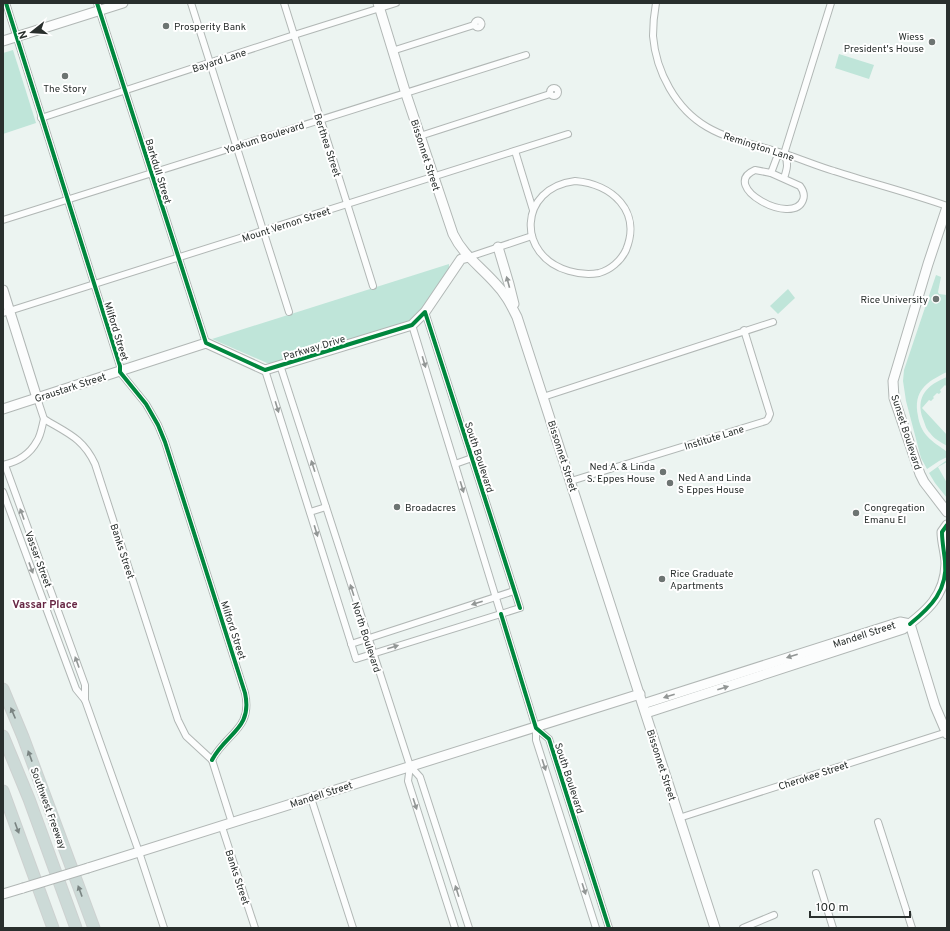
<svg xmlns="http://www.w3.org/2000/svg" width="950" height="931" font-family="Overpass,sans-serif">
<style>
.green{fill:#bfe5d9}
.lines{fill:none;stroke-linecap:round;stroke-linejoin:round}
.street-casing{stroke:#b1b7b5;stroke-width:8}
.secondary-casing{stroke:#b1b7b5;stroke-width:11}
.highway-casing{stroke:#cdd1d0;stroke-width:13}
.street{stroke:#fcfdfd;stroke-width:6}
.secondary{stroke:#fcfdfd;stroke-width:9}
.highway{stroke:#ccdad7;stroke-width:11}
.secondary-bridge-casing{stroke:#b1b7b5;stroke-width:11;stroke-linecap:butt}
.secondary-bridge{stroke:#fcfdfd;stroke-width:9}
.cycleway-casing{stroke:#fff;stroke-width:6}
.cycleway{stroke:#00873e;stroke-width:4}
.oneway{fill:#929695}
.oneway2{fill:#7a8482}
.poi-dot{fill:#6d7472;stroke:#fff;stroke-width:1.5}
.labels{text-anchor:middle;stroke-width:4;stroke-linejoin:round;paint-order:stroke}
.poi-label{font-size:10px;fill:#292f2d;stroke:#fff;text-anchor:start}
.street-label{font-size:10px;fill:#292f2d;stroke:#fff}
.neighbourhood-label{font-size:11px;font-weight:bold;fill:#662543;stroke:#fff}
</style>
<rect width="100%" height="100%" fill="#ecf4f1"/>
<g class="green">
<polygon points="13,50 36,123 3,134 3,53"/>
<polygon points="839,54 874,65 869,79 835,68"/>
<polygon points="449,264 449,268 416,317 409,321 274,363 267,363 212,339"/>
<path d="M936,275L941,277L938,292L939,294L947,295V372C926,382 913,391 918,416C919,423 922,431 927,436C932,442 941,447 947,452V457L939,461L927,469L921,458L906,401L903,381L904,370Z"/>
<polygon points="788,289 795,298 778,314 770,306"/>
<path d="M947,377V387L945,385L940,390L941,392L939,394L937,393L933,397L934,398L931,401L929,400L922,408L947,435V446C941,442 934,439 930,433C926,429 925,424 923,419C915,397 927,385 947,377Z"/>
<polygon points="947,460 947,462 938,467 947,483 947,498 935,483 929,473"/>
</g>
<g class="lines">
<g class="street-casing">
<g id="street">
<path d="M6,3L120,366V372L146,404L158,425L165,442L245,693C253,729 226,733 212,760"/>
<polyline points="97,3 206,343"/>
<polyline points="191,3 289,312"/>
<polyline points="284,3 373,286"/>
<path d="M656,3C654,14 653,25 653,36C656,72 676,109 707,127C731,141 759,145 785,154C801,159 817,166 834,171C871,183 910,193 947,206"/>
<circle cx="478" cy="24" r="3.5"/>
<polyline points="392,51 474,25"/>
<circle cx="554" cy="92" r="4"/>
<polyline points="41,118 294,35 396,3"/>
<polyline points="420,136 550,94"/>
<polyline points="515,151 533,210"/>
<polyline points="784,154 831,3"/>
<path d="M755,170L771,173L800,186C803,190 805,195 803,200C793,227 718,186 755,170Z"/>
<polyline points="771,173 777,157 784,154"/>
<path d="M784,178C787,169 789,163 784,154"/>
<path d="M575,181C612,184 642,211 626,250C621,261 610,270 599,273C588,275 579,274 569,271C516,256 518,188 575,181Z"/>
<polyline points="3,220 526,55"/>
<polyline points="469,257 532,236"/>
<polyline points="3,313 568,134"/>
<polyline points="412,325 536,728 536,740 596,928"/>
<polyline points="280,365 410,766 420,777 469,928"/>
<polyline points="265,370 356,659 520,608 425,312"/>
<polyline points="543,397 773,322"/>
<path d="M37,398L44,419C67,433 83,438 95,464L178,720L186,736L212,760L232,823"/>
<polyline points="455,464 472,458"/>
<path d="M3,465C17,462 30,454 37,441C41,435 42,426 44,419"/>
<polyline points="5,465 85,685 85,700"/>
<polyline points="571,481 766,421 768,419 770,414 744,330"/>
<polyline points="3,492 76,689 85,700 139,852 164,928"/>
<polyline points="310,512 326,507"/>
<polyline points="351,644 514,591"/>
<polyline points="536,728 549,739 609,928"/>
<polyline points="410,766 408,781 455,928"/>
<polyline points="311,798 353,928"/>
<polyline points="679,818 947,732"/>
<polyline points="878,822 912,928"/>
<polyline points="222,827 255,928"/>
<polyline points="816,873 833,928"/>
<polyline points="743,928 774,915"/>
</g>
</g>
<g class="secondary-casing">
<g id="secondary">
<path d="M378,3L406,94L453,234C463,255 480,266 495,283C505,293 511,305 517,317L715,928"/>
<polyline points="3,41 123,3"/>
<polyline points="947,207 928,264 893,381 894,398 920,474 924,482 947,512"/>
<polyline points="498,247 509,284 514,304"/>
<polyline points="3,290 37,398"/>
<polyline points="3,409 206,343 265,370 412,325 425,312 461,259 469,257"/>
<polyline points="910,624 935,706 947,734"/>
<polyline points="643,704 900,622 910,624"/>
<path d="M646,713L903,629C927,611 945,596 946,564C946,553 942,543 942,532L947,525"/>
<polyline points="88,868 640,694"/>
<polyline points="3,894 23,888"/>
</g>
</g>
<g class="highway-casing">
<g id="highway">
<polyline points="3,689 23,737 94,928"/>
<polyline points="3,736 29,799 76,928"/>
<polyline points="3,791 53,928"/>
</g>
</g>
<use href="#street" class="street"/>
<use href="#secondary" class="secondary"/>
<use href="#highway" class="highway"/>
<g class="secondary-bridge-casing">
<polyline id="secondary-bridge" points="23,888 88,868"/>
</g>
<use href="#secondary-bridge" class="secondary-bridge"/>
<g class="cycleway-casing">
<g id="cycleway">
<path d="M6,3L120,366V372L146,404L158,425L165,442L245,693C253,729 226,733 212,760"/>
<polyline points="97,3 206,343 265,370 412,325 425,312 520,608"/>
<polyline points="501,614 536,728 549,739 609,928"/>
<path d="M910,624C931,607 948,590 945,561C944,551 942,542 942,532L947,525"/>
</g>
</g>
<use href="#cycleway" class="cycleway"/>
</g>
<defs><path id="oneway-solid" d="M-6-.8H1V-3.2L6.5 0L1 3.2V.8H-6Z"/></defs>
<g class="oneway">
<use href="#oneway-solid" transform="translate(508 282) rotate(-105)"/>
<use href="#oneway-solid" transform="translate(424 362) rotate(73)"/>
<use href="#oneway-solid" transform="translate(277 407) rotate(73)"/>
<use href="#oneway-solid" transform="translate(313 466) rotate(-108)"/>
<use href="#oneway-solid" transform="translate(462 487) rotate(73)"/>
<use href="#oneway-solid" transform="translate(22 514) rotate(-110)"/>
<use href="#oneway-solid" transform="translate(316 531) rotate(73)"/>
<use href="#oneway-solid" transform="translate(31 568) rotate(70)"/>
<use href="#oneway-solid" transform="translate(352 590) rotate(-108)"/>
<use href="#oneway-solid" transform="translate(477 603) rotate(162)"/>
<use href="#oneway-solid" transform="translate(393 647) rotate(-17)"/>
<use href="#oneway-solid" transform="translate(792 656) rotate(162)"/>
<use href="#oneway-solid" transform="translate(77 662) rotate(-110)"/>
<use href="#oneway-solid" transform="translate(723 688) rotate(-18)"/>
<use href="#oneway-solid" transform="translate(669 696) rotate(162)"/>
<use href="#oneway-solid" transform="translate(544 765) rotate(72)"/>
<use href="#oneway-solid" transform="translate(415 804) rotate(72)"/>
<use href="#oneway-solid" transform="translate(584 889) rotate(72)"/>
<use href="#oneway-solid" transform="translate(457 891) rotate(-108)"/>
</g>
<g class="oneway2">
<use href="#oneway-solid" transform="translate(13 713) rotate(-113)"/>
<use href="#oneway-solid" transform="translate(30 756) rotate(-110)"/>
<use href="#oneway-solid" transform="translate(17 828) rotate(70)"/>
<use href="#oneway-solid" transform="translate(80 891) rotate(-110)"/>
</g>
<g class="poi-dot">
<circle cx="166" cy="26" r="4"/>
<circle cx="932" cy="42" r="4"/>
<circle cx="65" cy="76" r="4"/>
<circle cx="936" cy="299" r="4"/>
<circle cx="663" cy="472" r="4"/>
<circle cx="670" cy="483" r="4"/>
<circle cx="397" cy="507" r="4"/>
<circle cx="856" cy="513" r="4"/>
<circle cx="662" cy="579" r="4"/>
</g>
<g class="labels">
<g class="poi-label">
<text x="174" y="30">Prosperity Bank</text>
<text x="924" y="40" text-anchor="end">Wiess<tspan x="924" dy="12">President's House</tspan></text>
<text x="65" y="92" text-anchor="middle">The Story</text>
<text x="928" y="303" text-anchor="end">Rice University</text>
<text x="655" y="470" text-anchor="end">Ned A. &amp; Linda<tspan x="655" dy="12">S. Eppes House</tspan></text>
<text x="678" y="481">Ned A and Linda<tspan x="678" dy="12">S Eppes House</tspan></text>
<text x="405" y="511">Broadacres</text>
<text x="864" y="511">Congregation<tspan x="864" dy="12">Emanu El</tspan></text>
<text x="670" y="577">Rice Graduate<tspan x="670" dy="12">Apartments</tspan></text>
</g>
<g class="street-label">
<text transform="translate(219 60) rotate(-18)" y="4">Bayard Lane</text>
<text transform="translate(264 137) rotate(-18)" y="4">Yoakum Boulevard</text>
<text transform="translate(328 145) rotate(72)" y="4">Berthea Street</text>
<text transform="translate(759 146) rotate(18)" y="4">Remington Lane</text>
<text transform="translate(426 155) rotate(72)" y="4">Bissonnet Street</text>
<text transform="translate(159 171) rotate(73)" y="4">Barkdull Street</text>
<text transform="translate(286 224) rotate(-18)" y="4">Mount Vernon Street</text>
<text transform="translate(117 331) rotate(73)" y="4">Milford Street</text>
<text transform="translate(314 347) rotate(-17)" y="4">Parkway Drive</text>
<text transform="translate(70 387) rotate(-18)" y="4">Graustark Street</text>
<text transform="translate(907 432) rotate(72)" y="4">Sunset Boulevard</text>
<text transform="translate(714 437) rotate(-17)" y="4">Institute Lane</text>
<text transform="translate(563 456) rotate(72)" y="4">Bissonnet Street</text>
<text transform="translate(480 457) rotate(72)" y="4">South Boulevard</text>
<text transform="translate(123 551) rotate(72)" y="4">Banks Street</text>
<text transform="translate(39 559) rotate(70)" y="4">Vassar Street</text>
<text transform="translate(234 630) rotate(72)" y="4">Milford Street</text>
<text transform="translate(864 634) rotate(-18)" y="4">Mandell Street</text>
<text transform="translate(367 637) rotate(72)" y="4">North Boulevard</text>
<text transform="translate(662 765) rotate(72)" y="4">Bissonnet Street</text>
<text transform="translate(813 775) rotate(-18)" y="4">Cherokee Street</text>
<text transform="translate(570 778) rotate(72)" y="4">South Boulevard</text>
<text transform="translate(321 794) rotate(-18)" y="4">Mandell Street</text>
<text transform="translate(49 808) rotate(70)" y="4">Southwest Freeway</text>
<text transform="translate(238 877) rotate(72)" y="4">Banks Street</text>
</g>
<g class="neighbourhood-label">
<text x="45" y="608">Vassar Place</text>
</g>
</g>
<rect width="950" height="931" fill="none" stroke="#292f2d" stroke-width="8"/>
<g transform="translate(32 32) rotate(253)" stroke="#ffffff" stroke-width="3" paint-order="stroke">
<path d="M0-3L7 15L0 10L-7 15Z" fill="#292f2d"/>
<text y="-6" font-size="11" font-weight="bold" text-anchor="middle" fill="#292f2d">N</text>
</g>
<path d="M810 911v6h100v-6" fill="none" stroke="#292f2d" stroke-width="2"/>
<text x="816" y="911" font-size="12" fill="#292f2d" stroke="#ffffff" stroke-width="3" paint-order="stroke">100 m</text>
</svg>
